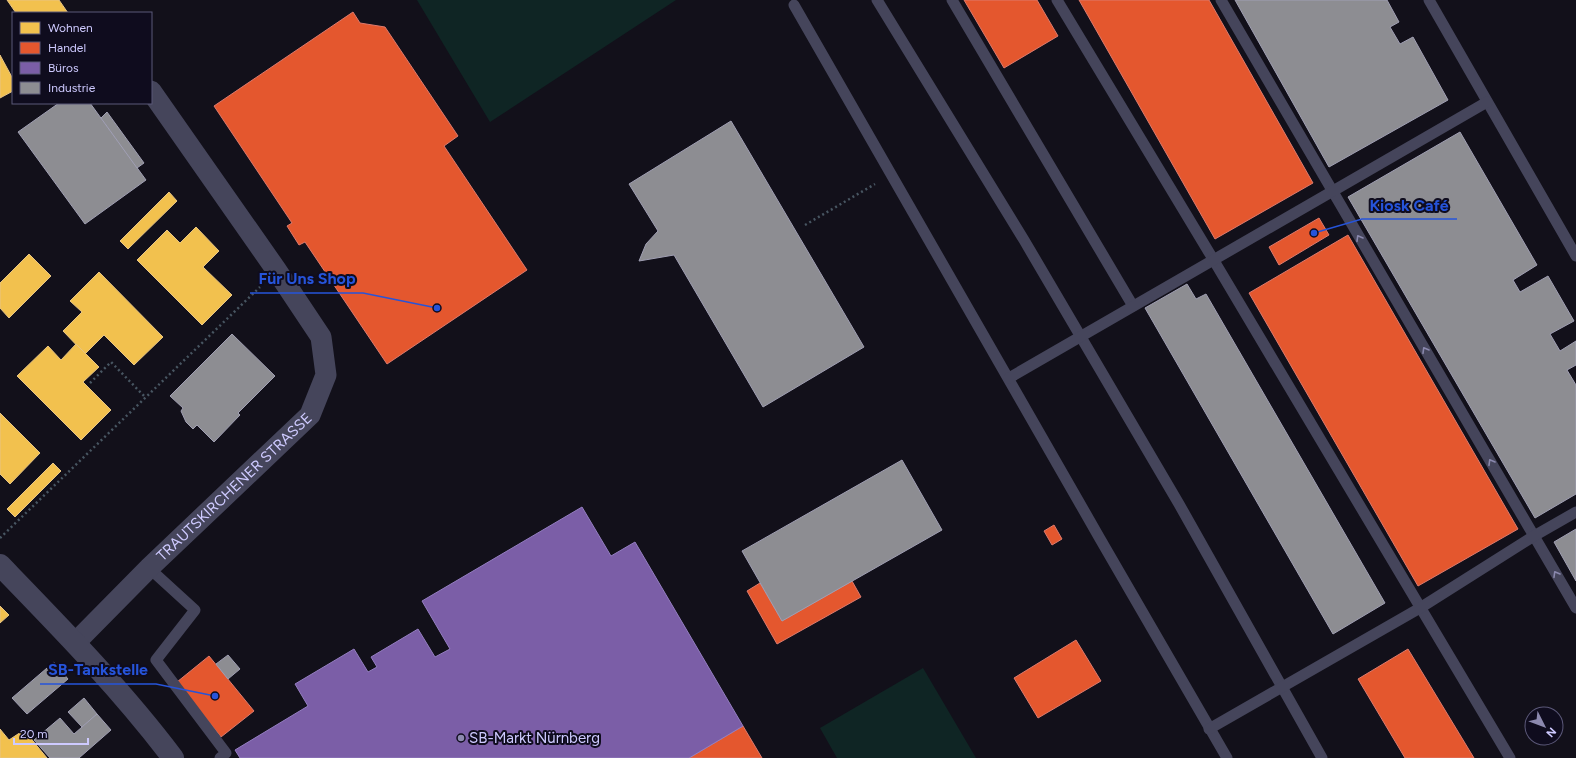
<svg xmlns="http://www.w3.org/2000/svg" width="1576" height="758" font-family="Figtree,sans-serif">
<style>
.green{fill:#0f2524}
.homes{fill:#f2c14e;stroke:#e7c483}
.shops{fill:#e4572e;stroke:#dd7a6d}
.offices{fill:#7b5ea7;stroke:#947ec1}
.industry{fill:#8d8d92;stroke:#a09fb3}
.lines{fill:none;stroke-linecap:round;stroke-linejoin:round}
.path{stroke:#485662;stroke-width:2.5;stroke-dasharray:2 3;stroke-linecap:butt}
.service{stroke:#45455b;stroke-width:11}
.minor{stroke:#45455b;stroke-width:21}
.tertiary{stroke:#45455b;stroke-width:22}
.oneway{stroke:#8a88ad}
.poi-dot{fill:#8c89af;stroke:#0f0c1e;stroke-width:1.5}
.labels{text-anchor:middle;stroke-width:4;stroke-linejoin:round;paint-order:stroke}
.street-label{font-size:15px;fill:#cecaff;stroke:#0f0c1e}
.poi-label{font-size:15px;fill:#cecaff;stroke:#0f0c1e;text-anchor:start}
.leader{fill:none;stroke:#2654da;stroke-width:1.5}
.callout-dot{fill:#2654da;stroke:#0f0c1e;stroke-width:1.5}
.callout-label{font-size:16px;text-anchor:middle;font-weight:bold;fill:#2654da;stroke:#0f0c1e;stroke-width:4;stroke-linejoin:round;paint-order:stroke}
</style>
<rect width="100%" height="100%" fill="#12101a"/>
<g class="green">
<polygon points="417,0 676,0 490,122"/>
<polygon points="923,668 976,758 837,758 820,728"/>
</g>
<g class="homes">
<polygon points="7,0 59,0 68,13 16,13"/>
<polygon points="0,55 13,79 13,91 0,98"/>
<polygon points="169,192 177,201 128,249 120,241"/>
<polygon points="196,227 219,251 203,267 232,295 202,325 137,260 167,230 180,243"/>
<polygon points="29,254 51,276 9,318 0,308 0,283"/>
<polygon points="99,272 163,337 134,365 104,335 85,354 63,331 82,312 70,301"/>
<polygon points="76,344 99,367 83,382 111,410 81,440 17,376 48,346 61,360"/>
<polygon points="0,413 40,453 10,484 0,474"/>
<polygon points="53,463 61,471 15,517 7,509"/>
<polygon points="0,606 9,615 0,623"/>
<polygon points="0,729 9,740 24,730 47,758 0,758"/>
</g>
<g class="shops">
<polygon points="964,0 1037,0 1058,36 1004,68"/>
<polygon points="1079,0 1209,0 1313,183 1215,239"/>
<polygon points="353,12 360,23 385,27 458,136 444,146 527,270 387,364 305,242 299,245 287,226 292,223 214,106"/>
<polygon points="1319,218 1329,235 1279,265 1269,247"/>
<polygon points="1348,235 1518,529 1418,586 1249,293"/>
<polygon points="1054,525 1062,539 1052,545 1044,531"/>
<polygon points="852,581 861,597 777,644 747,591 760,583 782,621"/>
<polygon points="1076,640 1101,681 1038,718 1014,678"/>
<polygon points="1408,649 1474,758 1405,758 1358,679"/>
<polygon points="209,656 254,711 221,737 177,682"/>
<polygon points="743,726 762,758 689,758"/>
</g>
<polygon class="offices" points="582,507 611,556 635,542 743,726 689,758 240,758 235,750 308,706 295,684 354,649 368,672 377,667 371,657 418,629 435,657 450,649 422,601"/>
<g class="industry">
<polygon points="1235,0 1387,0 1399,22 1390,27 1400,44 1413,37 1448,100 1329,167"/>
<polygon points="59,103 90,103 146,180 85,224 18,132"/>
<polygon points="107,112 144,163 137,168 101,118"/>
<polygon points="731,121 864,347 763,407 674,255 639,261 646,244 658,231 629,184"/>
<polygon points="1460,132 1537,265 1513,280 1520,292 1548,276 1574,321 1550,334 1560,351 1576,341 1576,365 1567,370 1576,385 1576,494 1535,518 1348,197"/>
<polygon points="1187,284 1196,299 1206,294 1385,603 1333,634 1145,308"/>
<polygon points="232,334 275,376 238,413 240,415 214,442 197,425 193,429 186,422 181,411 183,408 170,396"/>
<polygon points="902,460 942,530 782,621 742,551"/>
<polygon points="1576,529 1576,581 1554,542"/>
<polygon points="228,655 240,669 228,679 216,664"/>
<polygon points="54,662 68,679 27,714 12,698"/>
<polygon points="84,698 97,714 82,727 68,712"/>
<polygon points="97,714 111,730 79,758 50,758 34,740 60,718 74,734"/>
</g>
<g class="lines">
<g class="path">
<polyline points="805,225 875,184"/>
<polyline points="90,383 111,362 145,397"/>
<polyline points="0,538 260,287"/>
</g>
<g class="service">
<polyline points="877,0 1024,240 1179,504 1322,758"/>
<polyline points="952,0 1133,306"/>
<polyline points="1057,0 1213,259 1510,758"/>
<polyline points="1221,0 1576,608"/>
<polyline points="1429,0 1576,256"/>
<path d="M794,5C939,256 1081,508 1227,758"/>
<polyline points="1009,378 1487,102"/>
<polyline points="149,568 195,610 156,660 226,753 220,758"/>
<polyline points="1209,729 1420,608 1534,536 1576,512"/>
</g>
<path class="minor" id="s1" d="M75,643L149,568L310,415L326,375L321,337L277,271L151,91"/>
<path class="tertiary" d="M0,565C60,627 121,689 173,758"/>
</g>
<defs><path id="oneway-chevron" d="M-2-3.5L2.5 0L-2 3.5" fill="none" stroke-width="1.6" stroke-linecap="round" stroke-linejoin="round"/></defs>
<g class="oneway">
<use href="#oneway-chevron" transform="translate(1359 238) rotate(-120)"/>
<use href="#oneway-chevron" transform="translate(1425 350) rotate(-120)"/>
<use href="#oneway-chevron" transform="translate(1491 462) rotate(-120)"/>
<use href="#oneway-chevron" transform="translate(1556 574) rotate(-120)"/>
</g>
<circle class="poi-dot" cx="461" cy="738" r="4"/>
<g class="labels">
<g class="street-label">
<text dy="5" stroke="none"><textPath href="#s1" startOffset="223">TRAUTSKIRCHENER STRASSE</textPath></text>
</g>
<g class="poi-label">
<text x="469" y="743">SB-Markt Nürnberg</text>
</g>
</g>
<path class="leader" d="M1314 233L1362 219H1457M437 308L363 293H250M215 696L156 684H40"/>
<g class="callout-dot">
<circle cx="1314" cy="233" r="4"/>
<circle cx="437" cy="308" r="4"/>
<circle cx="215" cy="696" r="4"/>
</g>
<g class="callout-label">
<text x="1409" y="211">Kiosk Café</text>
<text x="307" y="284">Für Uns Shop</text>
<text x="98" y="675">SB-Tankstelle</text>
</g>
<rect x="12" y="12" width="140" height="92" fill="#0f0c1e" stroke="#5b5878"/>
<rect x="20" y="22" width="20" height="12" fill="#f2c14e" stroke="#5b5878"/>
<text x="48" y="32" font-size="12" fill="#cecaff">Wohnen</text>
<rect x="20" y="42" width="20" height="12" fill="#e4572e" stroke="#5b5878"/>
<text x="48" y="52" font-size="12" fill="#cecaff">Handel</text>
<rect x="20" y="62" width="20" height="12" fill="#7b5ea7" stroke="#5b5878"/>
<text x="48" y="72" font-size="12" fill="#cecaff">Büros</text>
<rect x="20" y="82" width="20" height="12" fill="#8d8d92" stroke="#5b5878"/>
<text x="48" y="92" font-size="12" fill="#cecaff">Industrie</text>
<g transform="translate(1544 726) rotate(132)"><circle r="19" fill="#0f0c1e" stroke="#5b5878"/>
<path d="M0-3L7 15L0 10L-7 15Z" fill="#8c89af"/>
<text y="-6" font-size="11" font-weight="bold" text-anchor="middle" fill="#cecaff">N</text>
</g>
<path d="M14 738v6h74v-6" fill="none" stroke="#cecaff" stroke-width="2"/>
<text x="20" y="738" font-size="12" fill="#cecaff" stroke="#0f0c1e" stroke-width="3" paint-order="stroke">20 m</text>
</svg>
